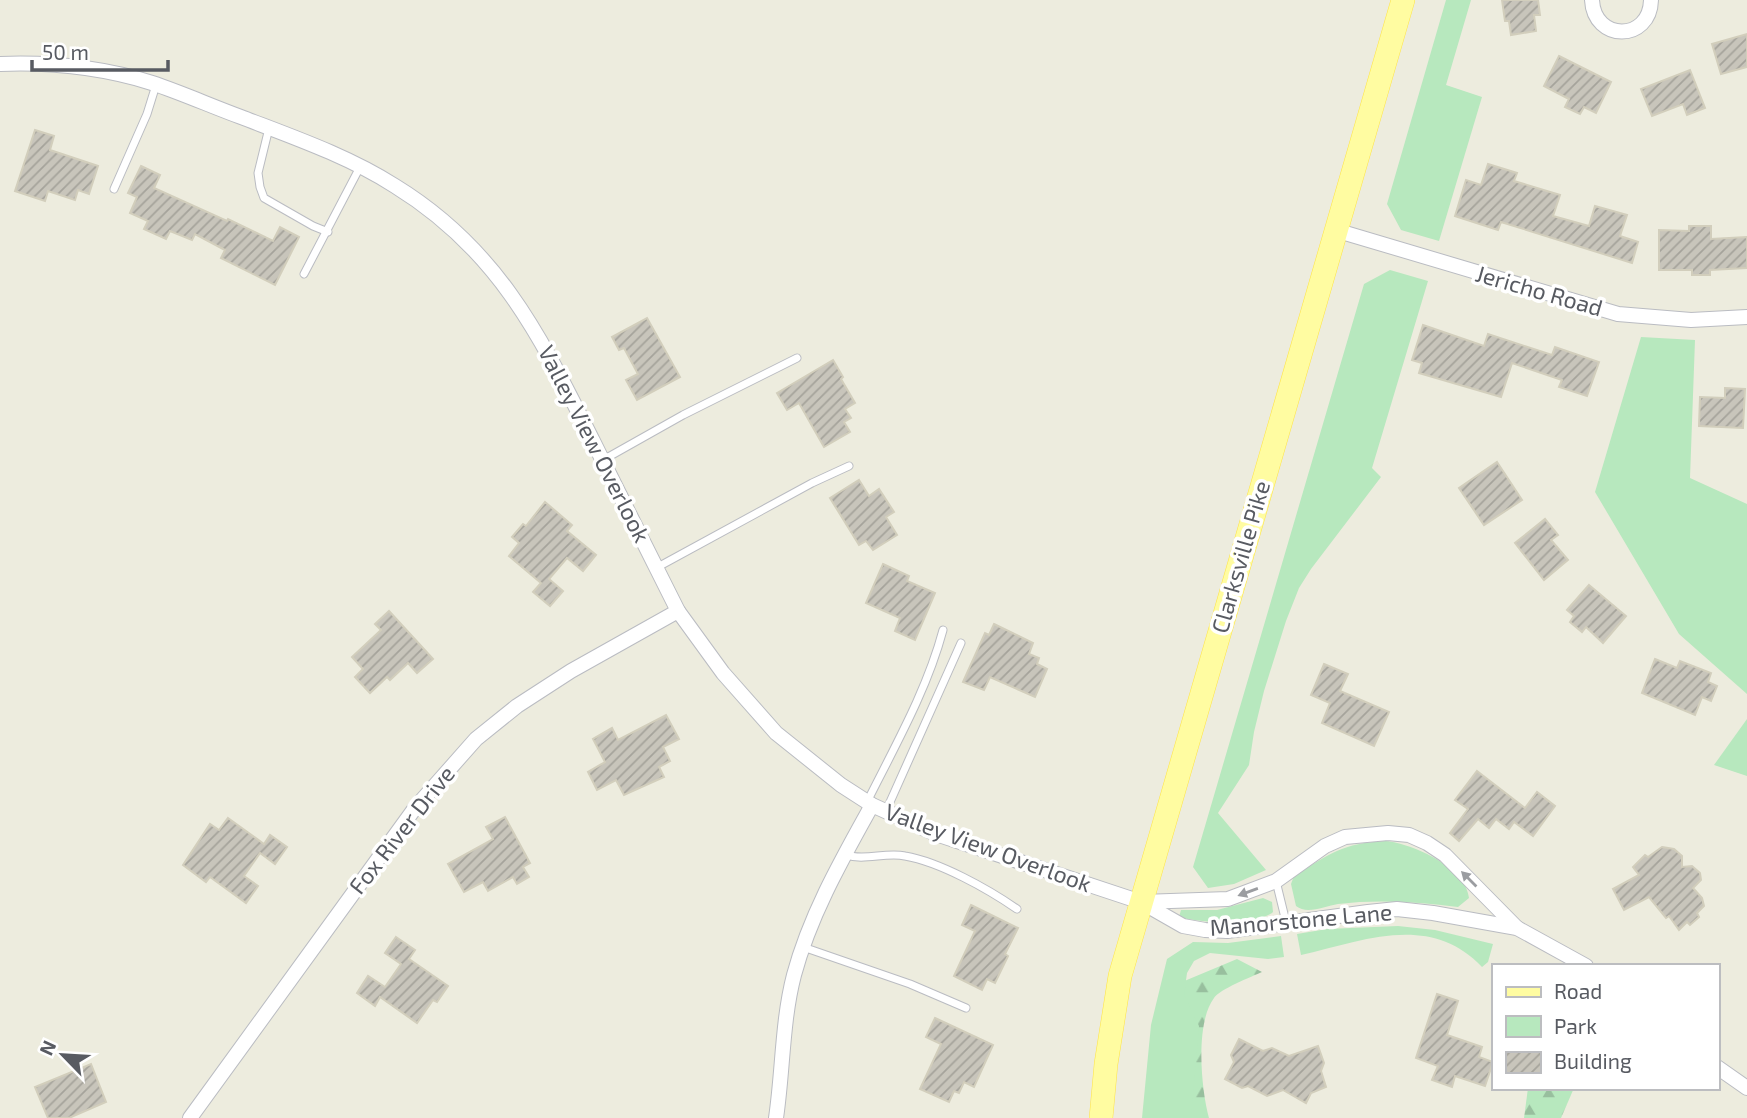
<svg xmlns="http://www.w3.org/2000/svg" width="1747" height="1118" font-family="'Exo 2',sans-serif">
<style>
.forest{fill:url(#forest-firs)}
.green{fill:#b7e8be}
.building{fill:url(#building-hatch);stroke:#d2cebc;stroke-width:2}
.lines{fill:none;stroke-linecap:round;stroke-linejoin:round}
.service-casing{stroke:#babcc2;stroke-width:9}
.minor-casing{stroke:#babcc2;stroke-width:16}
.primary-casing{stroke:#ffe445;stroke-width:24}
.service{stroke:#fff;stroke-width:7}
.minor{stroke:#fff;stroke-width:14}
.primary{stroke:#fffca1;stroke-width:23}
.oneway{fill:#9b9da1}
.labels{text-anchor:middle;stroke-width:7;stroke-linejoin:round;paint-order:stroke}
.street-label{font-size:23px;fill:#585b62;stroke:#fff}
</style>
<defs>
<pattern id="forest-firs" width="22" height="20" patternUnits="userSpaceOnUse" patternTransform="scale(1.75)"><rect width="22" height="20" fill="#b7e8be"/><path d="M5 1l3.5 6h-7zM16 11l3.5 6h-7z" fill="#98bf9e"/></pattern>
<pattern id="building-hatch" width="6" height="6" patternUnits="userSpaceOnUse" patternTransform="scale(1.75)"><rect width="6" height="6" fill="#c8c5bb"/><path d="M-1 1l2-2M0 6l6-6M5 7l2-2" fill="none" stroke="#a5a39b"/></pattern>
</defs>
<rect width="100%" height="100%" fill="#edecde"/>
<g class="forest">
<path d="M1237,959L1262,972C1251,977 1220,989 1214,998C1195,1023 1201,1089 1209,1118H1162L1182,982Z"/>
<polygon points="1528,1088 1574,1088 1561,1118 1524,1118"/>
</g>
<g class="green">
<polygon points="1446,0 1471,0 1446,85 1482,97 1439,241 1401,230 1387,204"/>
<polygon points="1390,270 1428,281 1372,468 1381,477 1311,569 1299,588 1286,621 1264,691 1254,732 1249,765 1218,813 1266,870 1234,884 1208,888 1193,867 1364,284"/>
<polygon points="1641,337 1695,340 1690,478 1747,504 1747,694 1679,634 1595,492"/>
<polygon points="1747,719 1747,776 1714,765"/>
<path d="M1386,841C1413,844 1466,867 1469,898L1458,907C1418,902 1378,899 1338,904C1325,906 1307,915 1296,906L1291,884L1294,876C1330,854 1342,843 1386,841Z"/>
<path d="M1263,898L1272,902L1273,912C1258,926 1198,923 1179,917L1181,910H1217Z"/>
<path d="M1398,926L1435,930L1493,944L1488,962L1482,967C1430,912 1363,941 1301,955L1297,934L1327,929Z"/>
<polygon points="1281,936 1284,957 1268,959 1210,953 1194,961 1187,973 1184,995 1199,1026 1191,1118 1142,1118 1151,1025 1167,959 1193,942 1228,943"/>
</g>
<g class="building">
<polygon points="1502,0 1538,0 1540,15 1534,15 1536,31 1511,35 1509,21 1505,21"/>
<polygon points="1747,34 1747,67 1721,74 1712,44"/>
<polygon points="1559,56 1611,82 1596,113 1584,107 1580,114 1565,107 1569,99 1544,86"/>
<polygon points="1690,70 1705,108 1687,115 1683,104 1652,116 1641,89"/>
<polygon points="35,130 54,136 50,150 98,166 89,194 78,190 75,200 48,191 45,201 15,191"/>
<polygon points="1488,164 1517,173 1514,181 1560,195 1553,216 1589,226 1595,206 1627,215 1620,236 1638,242 1632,263 1501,222 1498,230 1455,216 1466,180 1481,185"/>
<polygon points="141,166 160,175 154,188 227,221 228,219 273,241 280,227 299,237 275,285 221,258 225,250 195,234 192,240 170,231 166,239 144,229 148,221 130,213 137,197 128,193"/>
<polygon points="1689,226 1711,226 1711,239 1747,237 1747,268 1710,270 1710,275 1692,275 1692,270 1659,270 1659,230 1689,231"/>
<polygon points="647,318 680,377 637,400 626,380 638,374 624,348 619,350 612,337"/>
<polygon points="1423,325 1484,346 1488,334 1552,355 1555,347 1599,362 1587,396 1559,387 1562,380 1512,363 1501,397 1419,373 1422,363 1412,360"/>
<polygon points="833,360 843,377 841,379 855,403 845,409 851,418 844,422 850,432 824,447 799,403 787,410 777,393"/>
<polygon points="1725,388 1745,389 1743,428 1699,426 1700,397 1725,398"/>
<polygon points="1497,462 1522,500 1484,525 1459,488"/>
<polygon points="859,480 869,496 879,489 894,512 886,517 897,535 873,550 866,541 859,545 830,498"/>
<polygon points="545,502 572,525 567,531 596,555 583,571 567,558 549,579 563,591 550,606 533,592 541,583 509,556 519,543 512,537 523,524 526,526"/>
<polygon points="1545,519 1558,535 1551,540 1568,560 1544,580 1515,543"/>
<polygon points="883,564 909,576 907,581 935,593 915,640 895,631 900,618 866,603"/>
<polygon points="1589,585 1626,616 1603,643 1586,627 1582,632 1570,622 1574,616 1567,610"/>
<polygon points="389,611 433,659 417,673 408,663 390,680 387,677 370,693 355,677 363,669 352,657 381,630 375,624"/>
<polygon points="994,624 1033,643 1029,654 1039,658 1037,664 1047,669 1035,697 990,677 984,690 963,682 985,633 989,635"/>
<polygon points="1655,659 1677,668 1680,661 1711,673 1708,682 1717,686 1711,701 1702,697 1695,715 1642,693"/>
<polygon points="1324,664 1348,674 1340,691 1389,712 1374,746 1322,723 1330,703 1311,695"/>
<polygon points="666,715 679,739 663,747 670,761 659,767 664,777 624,795 616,780 597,790 588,772 605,762 593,739 612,728 618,740"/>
<polygon points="1477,771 1525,808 1537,792 1555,806 1533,836 1514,822 1509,829 1496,819 1489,828 1478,819 1459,841 1450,833 1468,809 1455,800"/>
<polygon points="505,817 530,863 523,867 529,877 517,884 513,877 488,891 483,882 464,892 448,864 493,839 486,827"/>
<polygon points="228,818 264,844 270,835 287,847 275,864 260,853 244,876 258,886 246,903 210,877 206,882 183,865 210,824 219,830"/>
<polygon points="1662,847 1674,849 1682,856 1682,867 1692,866 1700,873 1701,880 1693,888 1702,898 1704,906 1697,913 1699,917 1690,925 1687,922 1679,930 1669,916 1666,918 1649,897 1624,910 1613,889 1639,875 1633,867 1645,855 1648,857"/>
<polygon points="971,905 1018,928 1005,954 1008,956 995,983 987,979 982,990 954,976 975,931 962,925"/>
<polygon points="396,937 415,950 409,959 448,986 437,1002 433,1000 417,1023 380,997 375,1006 357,993 368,976 385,987 401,964 385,953"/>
<polygon points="1437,994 1458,1001 1447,1035 1482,1047 1479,1057 1493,1062 1485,1086 1455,1076 1452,1087 1432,1080 1438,1066 1416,1058"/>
<polygon points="935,1018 993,1045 974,1087 964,1082 959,1093 954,1091 949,1102 920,1089 941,1044 926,1037"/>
<polygon points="1239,1039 1263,1051 1272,1048 1289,1056 1318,1046 1324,1063 1321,1071 1326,1087 1311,1093 1306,1103 1283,1090 1267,1096 1248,1086 1242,1088 1225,1079 1234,1062 1231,1055"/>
<polygon points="91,1064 106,1102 69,1118 48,1118 35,1087"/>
</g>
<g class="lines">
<g class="service-casing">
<g id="service">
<polyline points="269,128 258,173 260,187 264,198 313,226 328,232"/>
<polyline points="114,189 147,114 156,85"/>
<polyline points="304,274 360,167"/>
<polyline points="603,460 683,415 797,358"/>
<polyline points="656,568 812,483 849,466"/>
<path d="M867,802C895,746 927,690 943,630"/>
<polyline points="886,811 961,643"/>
<path d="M846,855C864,861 886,852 905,856C940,862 988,889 1017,909"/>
<polyline points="1276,881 1286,922"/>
<polyline points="803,947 910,984 966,1008"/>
</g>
</g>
<g class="minor-casing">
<g id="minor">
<path d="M1592,0C1594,42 1650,42 1651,0"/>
<path d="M0,64C50,62 104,68 152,83C182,93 211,106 241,117C293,137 348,156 395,186C499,250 540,336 593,441C621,498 650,555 678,611L723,673L776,733L841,785L872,805L936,834L1141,902L1183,926L1205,930L1227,931L1368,912L1397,909L1433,913L1517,928L1586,966"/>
<polyline points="1335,230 1618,314 1691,320 1747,317"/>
<polyline points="1142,902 1228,899 1276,881 1325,846 1345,837 1388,833 1409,835 1427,843 1445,855 1517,928"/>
<polyline points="1717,1067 1747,1088"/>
<polyline points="190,1118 415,808 476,739 517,706 571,671 678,611"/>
<path d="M776,1118C783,1071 782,1021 794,975C810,915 842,859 872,805"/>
</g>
</g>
<g class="primary-casing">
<polyline id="primary" points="1101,1118 1106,1064 1120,976 1403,0"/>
</g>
<use href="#service" class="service"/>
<use href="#minor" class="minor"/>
<use href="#primary" class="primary"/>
</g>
<defs><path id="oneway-solid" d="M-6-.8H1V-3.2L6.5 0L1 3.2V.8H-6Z" transform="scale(1.75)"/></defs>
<g class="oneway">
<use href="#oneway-solid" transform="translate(1469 879) rotate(-135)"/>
<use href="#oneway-solid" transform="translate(1248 892) rotate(160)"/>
</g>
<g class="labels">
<g class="street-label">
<text transform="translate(1539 291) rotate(16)" y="8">Jericho Road</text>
<text transform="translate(594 444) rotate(63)" y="8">Valley View Overlook</text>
<text transform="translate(1241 557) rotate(-74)" y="8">Clarksville Pike</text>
<text transform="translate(402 830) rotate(-52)" y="8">Fox River Drive</text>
<text transform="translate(988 848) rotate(20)" y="8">Valley View Overlook</text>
<text transform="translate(1301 920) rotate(-5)" y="8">Manorstone Lane</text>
</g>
</g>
<rect x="1492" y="964" width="228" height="126" fill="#ffffff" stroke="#bcbdc0" stroke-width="2"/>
<rect x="1506" y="987" width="35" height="10" fill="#fffca1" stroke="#bcbdc0" stroke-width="2"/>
<text x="1554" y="999" font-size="21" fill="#585b62">Road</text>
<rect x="1506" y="1016" width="35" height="21" fill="#b7e8be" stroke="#bcbdc0" stroke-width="2"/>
<text x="1554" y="1034" font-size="21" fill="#585b62">Park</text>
<rect x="1506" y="1052" width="35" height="21" fill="url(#building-hatch)" stroke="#bcbdc0" stroke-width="2"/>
<text x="1554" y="1069" font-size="21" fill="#585b62">Building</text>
<g transform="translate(63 1055) rotate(295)" stroke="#ffffff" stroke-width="5" paint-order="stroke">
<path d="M0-5L12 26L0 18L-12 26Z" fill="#585b62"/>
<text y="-10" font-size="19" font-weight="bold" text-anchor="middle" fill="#585b62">N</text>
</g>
<path d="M32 60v10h136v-10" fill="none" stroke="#585b62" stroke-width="3.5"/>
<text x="42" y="60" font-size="21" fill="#585b62" stroke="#ffffff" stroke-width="5" paint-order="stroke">50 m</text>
</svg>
